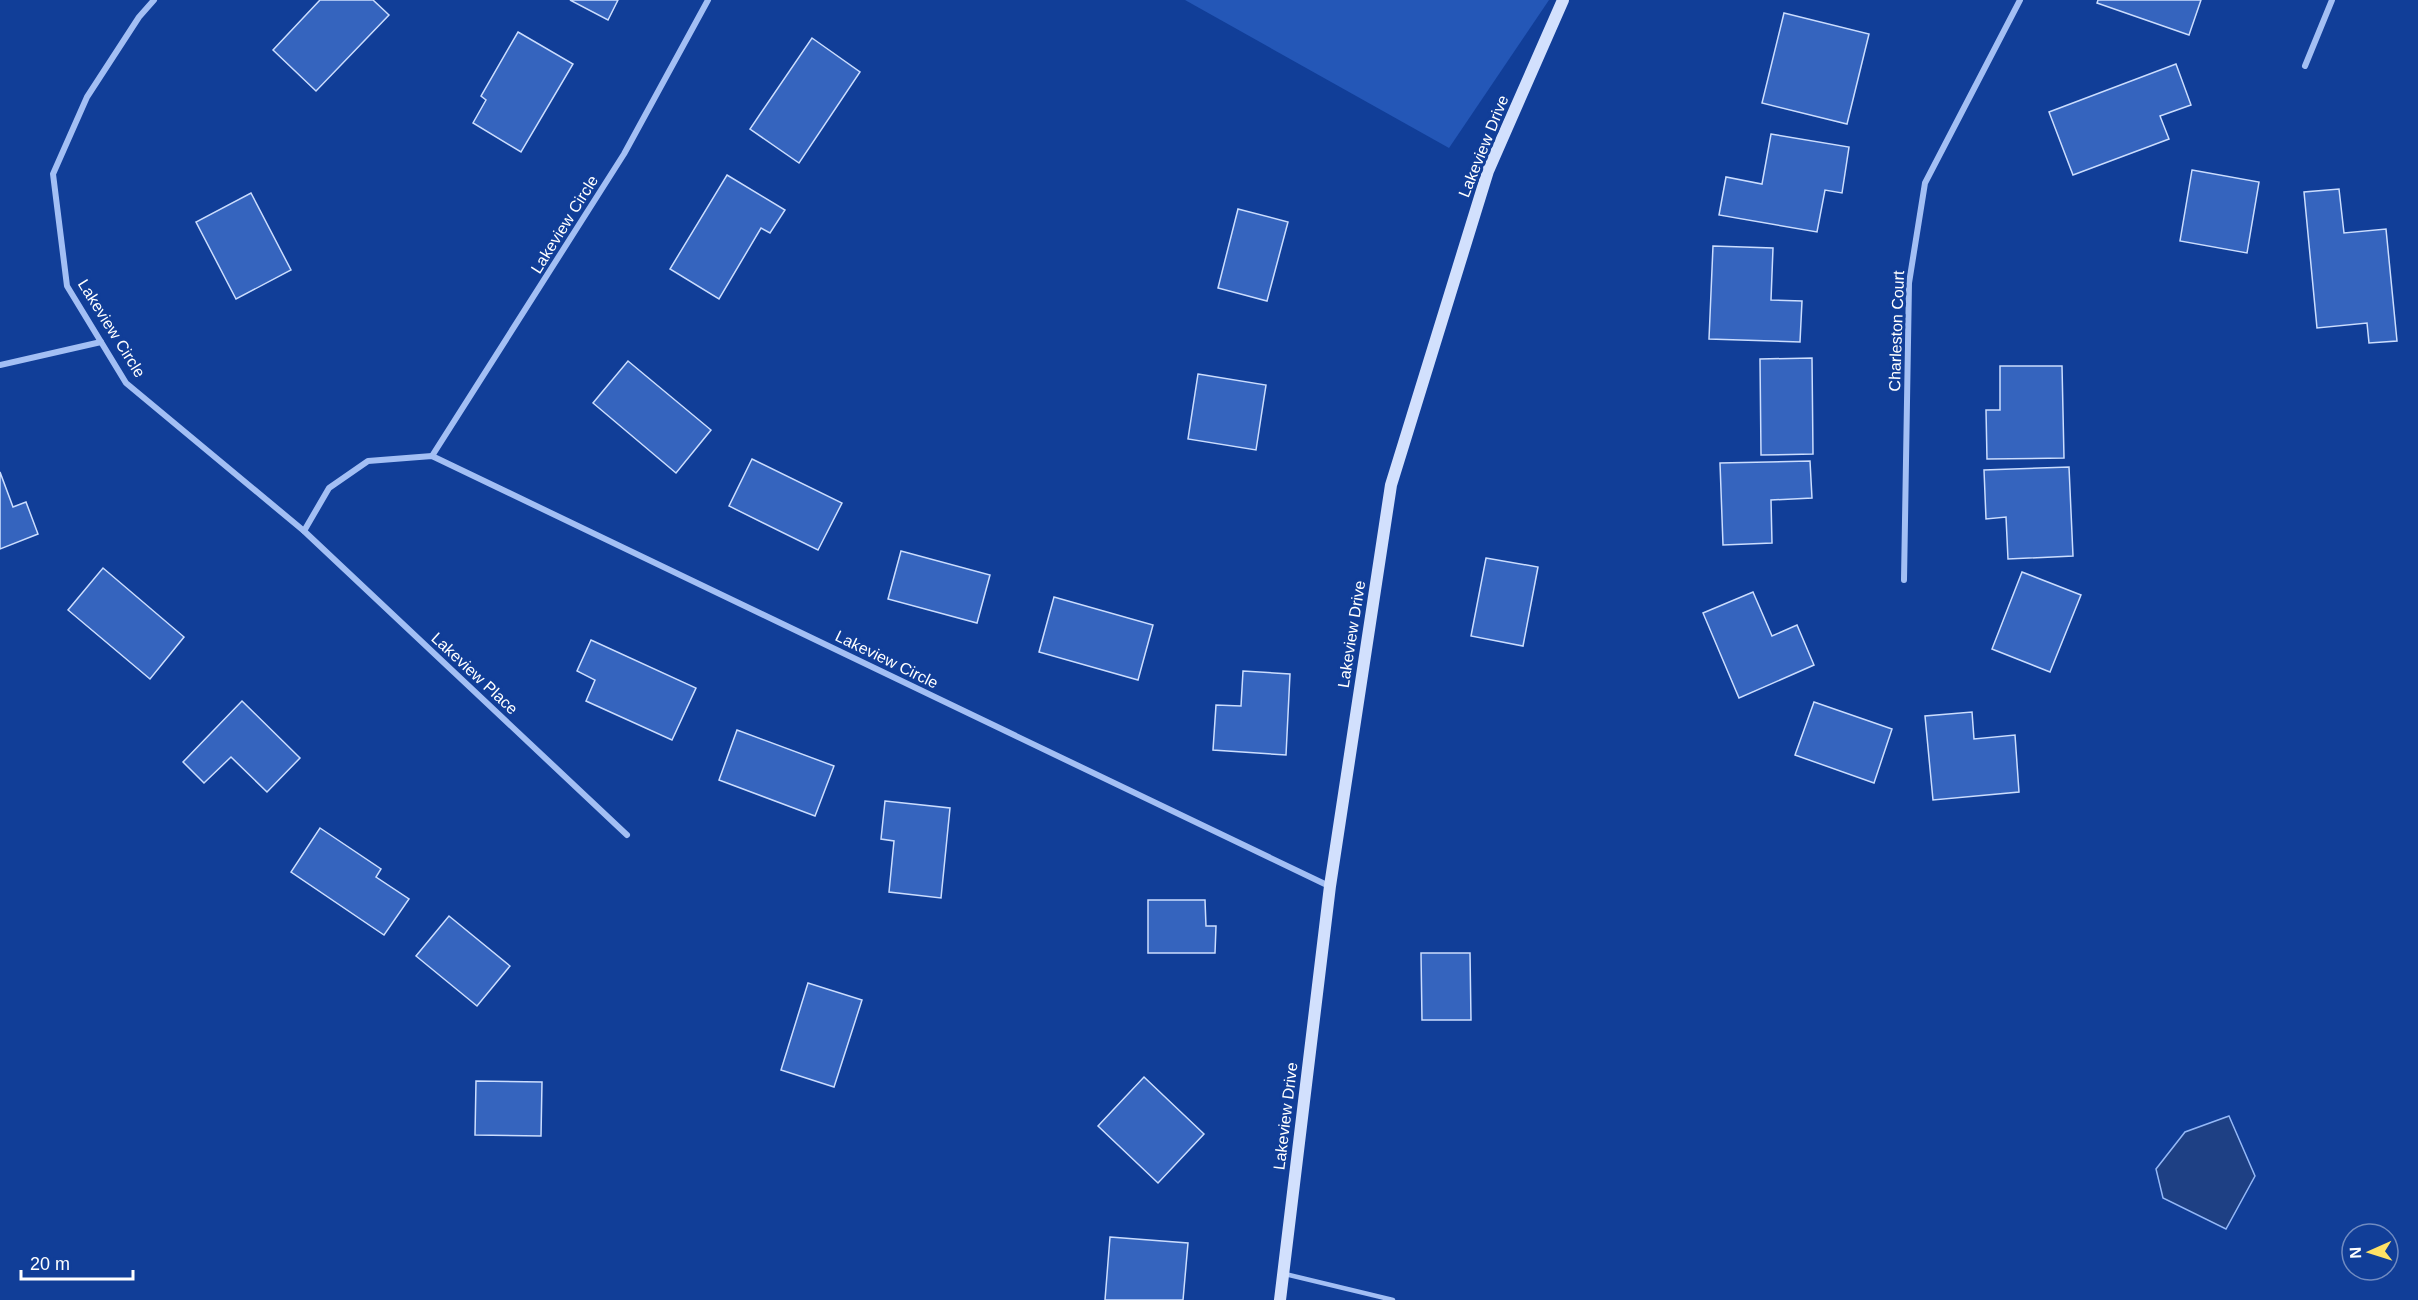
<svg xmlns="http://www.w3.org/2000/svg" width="2418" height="1300" font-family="Helvetica,sans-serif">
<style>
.green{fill:#2457b7}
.water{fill:#1e4084;stroke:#94b8f7;stroke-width:1.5}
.building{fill:#3564be;stroke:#cbddfe;stroke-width:1.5}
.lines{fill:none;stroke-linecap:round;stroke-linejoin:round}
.lane{stroke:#a3bff4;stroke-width:4.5}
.street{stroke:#a3bff4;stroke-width:6}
.secondary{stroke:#d2e0fd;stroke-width:12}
.labels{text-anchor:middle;stroke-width:6;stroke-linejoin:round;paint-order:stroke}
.street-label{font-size:16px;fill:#fff;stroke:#113e98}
</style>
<rect width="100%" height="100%" fill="#113e98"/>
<polygon class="green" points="1185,0 1549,0 1449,148"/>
<polygon class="water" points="2229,1116 2255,1176 2226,1229 2163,1198 2156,1169 2185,1132"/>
<g class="building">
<polygon points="320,0 373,0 389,15 316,91 273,50"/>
<polygon points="570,0 618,0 608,20"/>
<polygon points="2098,0 2201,0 2189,35 2097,3"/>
<polygon points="1784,13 1869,34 1847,124 1762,103"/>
<polygon points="518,32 573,64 521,152 473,123 486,100 481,96"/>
<polygon points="812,38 860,72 799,163 750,129"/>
<polygon points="2176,64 2191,105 2160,116 2169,139 2073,175 2049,112"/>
<polygon points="1771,134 1849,147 1842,193 1825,190 1817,232 1719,215 1726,177 1762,184"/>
<polygon points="2192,170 2259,182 2247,253 2180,241"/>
<polygon points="727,175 785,210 770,233 761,228 719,299 670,269"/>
<polygon points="2339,189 2344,233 2386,229 2397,341 2369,343 2367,323 2317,328 2304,192"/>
<polygon points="251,193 291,270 236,299 196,222"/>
<polygon points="1238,209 1288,222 1267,301 1218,288"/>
<polygon points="1713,246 1773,248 1771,300 1802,301 1800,342 1709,339"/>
<polygon points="1812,358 1813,454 1761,455 1760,359"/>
<polygon points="628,361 711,430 676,473 593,403"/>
<polygon points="2000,366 2062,366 2064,458 1987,459 1986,410 2000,410"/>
<polygon points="1198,374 1266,385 1256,450 1188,439"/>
<polygon points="752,459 842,503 818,550 729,506"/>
<polygon points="1810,461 1812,498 1771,500 1772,543 1723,545 1720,463"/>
<polygon points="2069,467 2073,556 2008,559 2006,517 1986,519 1984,470"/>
<polygon points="0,472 13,507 26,502 38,534 0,549"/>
<polygon points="901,551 990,575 977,623 888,599"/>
<polygon points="1486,558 1538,567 1523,646 1471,636"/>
<polygon points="103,568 184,637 150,679 68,610"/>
<polygon points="2022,572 2081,595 2050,672 1992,649"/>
<polygon points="1753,592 1772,636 1797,625 1814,665 1739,698 1703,613"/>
<polygon points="1054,597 1153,625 1138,680 1039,652"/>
<polygon points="591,640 696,688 672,740 586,701 595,680 577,671"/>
<polygon points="1243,671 1290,674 1286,755 1213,750 1216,705 1241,706"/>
<polygon points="242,701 300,758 267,792 231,757 204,783 183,762"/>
<polygon points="1814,702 1892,729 1874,783 1795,755"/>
<polygon points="1972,712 1974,739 2015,735 2019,792 1933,800 1925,716"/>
<polygon points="737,730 834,766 815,816 719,780"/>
<polygon points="885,801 950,808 941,898 889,892 894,841 881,839"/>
<polygon points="320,828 381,869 376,877 409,899 384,935 291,872"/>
<polygon points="1148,900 1205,900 1206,926 1216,926 1215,953 1148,953"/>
<polygon points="449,916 510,966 477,1006 416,956"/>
<polygon points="1421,953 1470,953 1471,1020 1422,1020"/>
<polygon points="808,983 862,1000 834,1087 781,1070"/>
<polygon points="1144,1077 1204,1134 1158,1183 1098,1126"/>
<polygon points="476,1081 542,1082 541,1136 475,1135"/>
<polygon points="1110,1237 1188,1243 1183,1300 1105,1300"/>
</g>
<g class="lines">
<polyline class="lane" points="1285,1274 1393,1300"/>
<g class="street">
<polyline points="154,0 139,17 87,97 53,174 67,286 126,383 304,531 627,835"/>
<polyline points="2305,66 2332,0"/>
<polyline points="0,365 101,342"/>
<polyline points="432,456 624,154 708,0"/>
<polyline points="304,531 329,488 368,461 432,456 1329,886"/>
<polyline points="1904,580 1909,283 1925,183 2020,0"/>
</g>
<polyline class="secondary" points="1280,1300 1330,886 1391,485 1488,171 1563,0"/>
</g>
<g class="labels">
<g class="street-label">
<text transform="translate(1483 146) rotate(-68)" y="6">Lakeview Drive</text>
<text transform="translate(564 224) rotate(-58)" y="6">Lakeview Circle</text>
<text transform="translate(112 328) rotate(58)" y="6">Lakeview Circle</text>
<text transform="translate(1896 331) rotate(-88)" y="6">Charleston Court</text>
<text transform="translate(1351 634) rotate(-81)" y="6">Lakeview Drive</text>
<text transform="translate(887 659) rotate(26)" y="6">Lakeview Circle</text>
<text transform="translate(475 673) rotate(43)" y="6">Lakeview Place</text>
<text transform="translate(1285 1116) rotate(-83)" y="6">Lakeview Drive</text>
</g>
</g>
<g transform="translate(2370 1252) rotate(267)"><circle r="28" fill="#113e98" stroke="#708bc1" stroke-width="1.5"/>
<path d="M0-4.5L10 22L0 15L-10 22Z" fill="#ffe265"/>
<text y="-9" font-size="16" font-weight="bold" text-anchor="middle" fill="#ffffff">N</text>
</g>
<path d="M21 1270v9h112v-9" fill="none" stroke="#ffffff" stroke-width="3"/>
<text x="30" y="1270" font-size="18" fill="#ffffff" stroke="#113e98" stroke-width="4.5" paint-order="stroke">20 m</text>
</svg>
